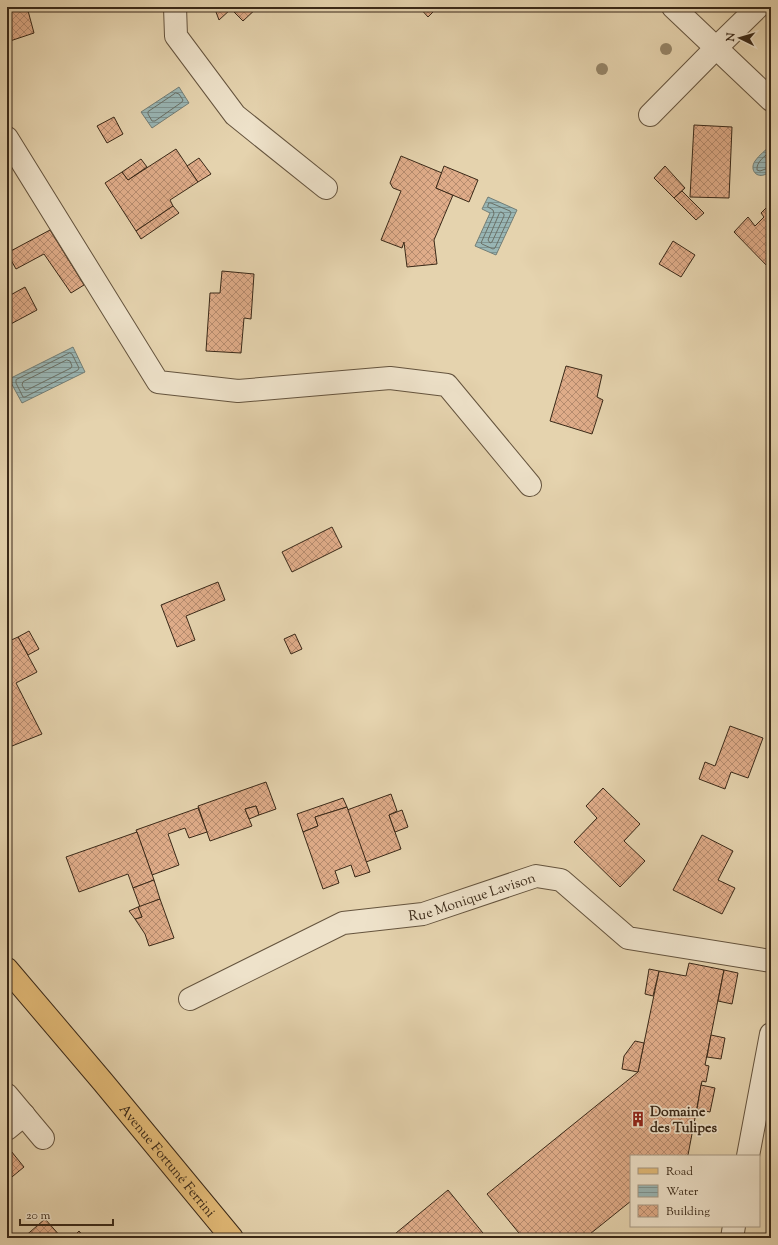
<svg xmlns="http://www.w3.org/2000/svg" width="778" height="1245" font-family="'Sorts Mill Goudy',serif">
<style>
.water{fill:url(#water-rules);stroke:#737e76}
.lines{fill:none;stroke-linecap:round;stroke-linejoin:round}
.shore{stroke:#6a7066;stroke-width:1}
.building{fill:url(#building-cross-hatch);stroke:#3a2918}
.minor-casing{stroke:#65543e;stroke-width:24}
.major-casing{stroke:#3a2918;stroke-width:24}
.minor{stroke:#eee2ca;stroke-width:22}
.major{stroke:#e2ba77;stroke-width:22}
.tree{fill:#958568}
.labels{text-anchor:middle;stroke-width:3.5;stroke-linejoin:round;paint-order:stroke}
.street-label{font-size:14px;fill:#3a2918;stroke:#eee2ca}
.poi-label{font-size:14px;font-weight:bold;fill:#3a2918;stroke:#eee2ca;text-anchor:start}
</style>
<defs>
<pattern id="water-rules" width="6" height="5" patternUnits="userSpaceOnUse"><rect width="6" height="5" fill="#99b6b5"/><path d="M0 2.5h6" fill="none" stroke="#7e9492"/></pattern>
<pattern id="building-cross-hatch" width="8" height="8" patternUnits="userSpaceOnUse"><rect width="8" height="8" fill="#dfac89"/><path d="M0 0l8 8M0 8l8-8" fill="none" stroke="#b68c6f"/></pattern>
</defs>
<rect width="100%" height="100%" fill="#e5d3ae"/>
<filter id="stains"><feTurbulence type="fractalNoise" baseFrequency=".005" numOctaves="4"/><feColorMatrix values="0 0 0 0 .2 0 0 0 0 .09 0 0 0 0 .02 0 0 0 .5 -.17"/></filter>
<radialGradient id="worn" r=".72"><stop offset=".6" stop-color="#630" stop-opacity="0"/><stop offset="1" stop-color="#630" stop-opacity=".3"/></radialGradient>
<g class="water">
<polygon points="179,87 189,103 152,128 141,112"/>
<path d="M771,145V170C769,171 768,173 766,174C757,179 749,170 755,161C759,155 766,150 771,145Z"/>
<polygon points="488,197 517,210 496,255 475,246 490,213 482,209"/>
<polygon points="73,347 85,372 22,403 9,379"/>
</g>
<g class="lines">
<g class="shore">
<polygon points="176,93 179,94 183,100 182,102 155,121 152,121 148,114 148,112"/>
<path d="M771,151C765,156 756,162 757,170L760,171L771,167"/>
<polygon points="489,203 491,203 510,211 511,213 495,248 493,249 482,244 481,243 494,214 493,210 488,207"/>
<polygon points="501,212 504,214 504,216 492,242 490,243 488,240 499,214"/>
<polygon points="70,353 72,354 79,368 78,370 25,397 23,397 16,383 16,380"/>
<polygon points="67,360 70,361 72,366 71,368 27,390 25,390 22,385 23,382"/>
</g>
</g>
<g class="building">
<polygon points="7,7 27,7 34,33 7,42"/>
<polygon points="221,7 258,7 243,21 231,9 219,20 216,12"/>
<polygon points="419,7 438,7 428,17"/>
<polygon points="114,117 123,134 107,143 97,126"/>
<polygon points="694,125 732,127 729,198 690,197"/>
<polygon points="176,149 198,182 170,200 173,206 136,231 105,183 122,172 128,180"/>
<polygon points="401,156 442,173 436,188 453,195 434,240 437,264 407,267 404,242 402,248 381,240 401,191 393,188 390,183"/>
<polygon points="199,158 211,174 198,182 187,166"/>
<polygon points="141,159 147,167 128,180 122,172"/>
<polygon points="444,166 478,180 469,202 436,188"/>
<polygon points="665,166 685,188 674,198 654,178"/>
<polygon points="682,191 704,213 696,220 674,198"/>
<polygon points="771,203 771,270 734,232 748,217 755,226 764,217 761,213"/>
<polygon points="173,206 179,213 141,239 136,231"/>
<polygon points="50,230 84,285 71,293 44,254 16,269 7,253"/>
<polygon points="673,241 695,255 681,277 659,264"/>
<polygon points="222,271 254,274 251,319 244,318 241,353 206,351 210,293 220,293"/>
<polygon points="25,287 37,310 7,326 7,297"/>
<polygon points="566,366 602,375 597,397 603,400 592,434 550,421"/>
<polygon points="332,527 342,547 292,572 282,552"/>
<polygon points="218,582 225,600 186,616 195,640 177,647 161,605"/>
<polygon points="29,631 39,649 28,655 18,637"/>
<polygon points="295,634 302,649 291,654 284,639"/>
<polygon points="18,637 37,672 16,683 42,734 7,748 7,642"/>
<polygon points="730,726 763,738 748,778 731,772 725,789 699,779 705,762 715,766"/>
<polygon points="266,782 276,809 259,815 256,806 245,809 252,826 210,841 198,806"/>
<polygon points="603,788 640,824 624,841 645,861 620,887 574,842 597,818 586,806"/>
<polygon points="391,794 397,811 389,815 401,849 366,862 347,810"/>
<polygon points="343,798 347,807 315,817 318,826 303,832 297,814"/>
<polygon points="256,806 259,815 249,819 245,809"/>
<polygon points="347,807 370,872 355,877 351,865 335,871 339,883 323,889 303,832 318,826 315,817"/>
<polygon points="198,808 207,832 189,838 185,828 168,834 179,865 152,875 136,830"/>
<polygon points="402,810 408,827 395,832 389,815"/>
<polygon points="137,832 154,880 133,888 128,874 79,892 66,857"/>
<polygon points="702,835 733,851 718,880 735,888 722,914 673,890"/>
<polygon points="154,880 160,899 140,907 133,888"/>
<polygon points="160,899 174,938 149,946 145,934 135,919 142,917 138,907"/>
<polygon points="138,907 142,917 135,919 129,911"/>
<polygon points="689,963 724,970 705,1065 709,1066 706,1082 702,1081 688,1155 686,1156 631,1156 631,1201 585,1238 523,1238 487,1194 638,1072 659,971 686,976"/>
<polygon points="649,969 659,971 653,996 645,994"/>
<polygon points="724,970 738,973 732,1004 718,1001"/>
<polygon points="711,1035 725,1038 721,1059 707,1057"/>
<polygon points="635,1041 644,1043 638,1072 622,1069 624,1056"/>
<polygon points="701,1085 715,1088 710,1112 697,1109"/>
<polygon points="7,1146 24,1167 7,1181"/>
<polygon points="448,1190 487,1238 390,1238"/>
<polygon points="45,1219 62,1238 23,1238"/>
<polygon points="79,1231 85,1238 72,1238"/>
</g>
<g class="lines">
<g class="minor-casing">
<g id="minor">
<polyline points="175,7 176,36 235,115 326,188"/>
<polyline points="673,7 771,100"/>
<polyline points="650,115 716,48 758,7"/>
<polyline points="7,138 158,382 238,391 390,378 447,385 530,485"/>
<path id="s1" d="M190,999L343,923L423,914L536,876L561,880L628,938L771,961"/>
<polyline points="7,1095 43,1138"/>
<polyline points="7,1129 24,1115"/>
<polyline points="748,1156 771,1034"/>
<polyline points="732,1238 734,1226"/>
</g>
</g>
<g class="major-casing">
<g id="major">
<path id="s2" d="M7,969L103,1082L232,1238"/>
</g>
</g>
<use href="#minor" class="minor"/>
<use href="#major" class="major"/>
</g>
<g class="tree">
<circle cx="666" cy="49" r="6"/>
<circle cx="602" cy="69" r="6"/>
</g>
<defs>
<g id="building-bare" transform="scale(1.2)"><path d="M-4-6H4V6H1V3H-1V6H-4ZM-2.5-4.3h1.7v1.8h-1.7ZM.8-4.3h1.7v1.8H.8ZM-2.5-1h1.7V.8h-1.7ZM.8-1h1.7V.8H.8Z" fill="#8f2418" stroke="#eee2ca" stroke-width="2.5" paint-order="stroke"/></g>
</defs>
<g fill-rule="evenodd">
<use href="#building-bare" x="638" y="1119"/>
</g>
<g class="labels">
<g class="street-label">
<text dy="5" stroke="none"><textPath href="#s1" startOffset="303">Rue Monique Lavison</textPath></text>
<text dy="5" stroke="none"><textPath href="#s2" startOffset="250">Avenue Fortuné Ferrini</textPath></text>
</g>
<g class="poi-label">
<text x="650" y="1116">Domaine<tspan x="650" dy="16">des Tulipes</tspan></text>
</g>
</g>
<rect width="778" height="1245" fill="none" stroke="#e5d3ae" stroke-width="24"/>
<rect x="8" y="8" width="762" height="1229" fill="none" stroke="#3a2918" stroke-width="2"/>
<rect x="12" y="12" width="754" height="1221" fill="none" stroke="#3a2918"/>
<rect x="630" y="1155" width="130" height="72" fill="#eee2ca" stroke="#a69883"/>
<rect x="638" y="1168" width="20" height="6" fill="#e2ba77" stroke="#a69883"/>
<text x="666" y="1175" font-size="12" fill="#3a2918">Road</text>
<rect x="638" y="1185" width="20" height="12" fill="url(#water-rules)" stroke="#a69883"/>
<text x="666" y="1195" font-size="12" fill="#3a2918">Water</text>
<rect x="638" y="1205" width="20" height="12" fill="url(#building-cross-hatch)" stroke="#a69883"/>
<text x="666" y="1215" font-size="12" fill="#3a2918">Building</text>
<g transform="translate(740 38) rotate(275)" stroke="#eee2ca" stroke-width="3" paint-order="stroke">
<path d="M0-3L7 15L0 10L-7 15Z" fill="#3a2918"/>
<text y="-6" font-size="11" font-weight="bold" text-anchor="middle" fill="#3a2918">N</text>
</g>
<path d="M20 1219v6h93v-6" fill="none" stroke="#3a2918" stroke-width="2"/>
<text x="26" y="1219" font-size="12" fill="#3a2918" stroke="#eee2ca" stroke-width="3" paint-order="stroke">20 m</text>
<rect width="100%" height="100%" filter="url(#stains)"/>
<rect width="100%" height="100%" fill="url(#worn)"/>
</svg>
